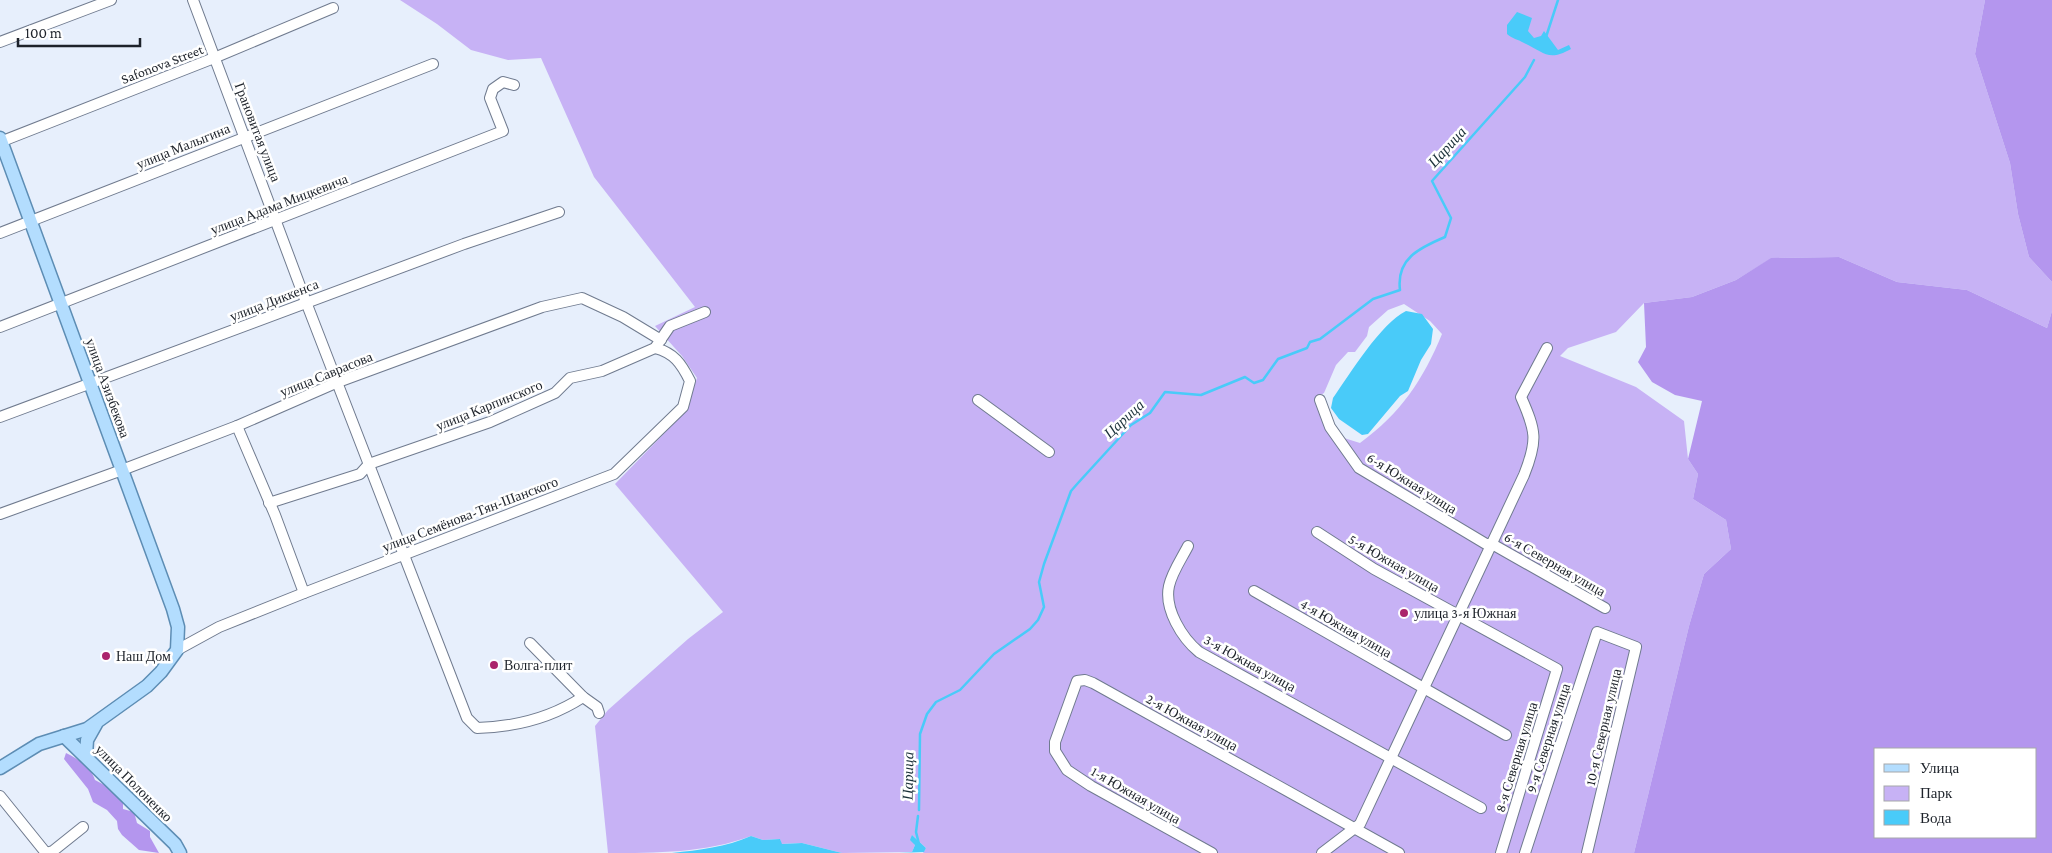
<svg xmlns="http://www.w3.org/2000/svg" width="2052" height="853" font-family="'Crimson Pro',serif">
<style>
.green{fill:#c7b2f5;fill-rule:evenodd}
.forest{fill:#b496ee;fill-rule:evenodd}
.water{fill:#49cbf9}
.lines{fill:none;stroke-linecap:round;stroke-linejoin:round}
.stream{stroke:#49cbf9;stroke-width:2.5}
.minor-casing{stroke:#707b8f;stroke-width:12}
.major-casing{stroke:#5d8db4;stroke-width:15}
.minor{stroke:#fff;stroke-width:10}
.major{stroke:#b3ddfe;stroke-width:12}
.poi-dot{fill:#ab246b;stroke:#fff;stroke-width:2}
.labels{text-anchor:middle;stroke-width:5;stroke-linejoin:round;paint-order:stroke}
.street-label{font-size:14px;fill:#1d222a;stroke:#fff}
.poi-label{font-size:14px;fill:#1d222a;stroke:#fff;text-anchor:start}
.water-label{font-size:15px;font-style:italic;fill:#1a3039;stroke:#fff}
</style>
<rect width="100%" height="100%" fill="#e7effc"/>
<path class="green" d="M400,0H1985L1975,54L2010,163L2018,214L2029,257L2052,282V311L2047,328L1967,290L1897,282L1839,257L1772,258L1736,280L1692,297L1644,303L1616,332L1568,348L1560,356L1636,387L1684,421L1688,459L1698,474L1693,499L1726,520L1731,549L1704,574L1689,626L1634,853H923L926,848L912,835L915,845L912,852L842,853L802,843L781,844L780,839L763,840L751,836C706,853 656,853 608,853L595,726L608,710L688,639L723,612L615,484L685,412L697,378L682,356L655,326L695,307L594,177L541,58L508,60L471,50L437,24ZM1404,304L1430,321L1442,334C1423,380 1401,413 1360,443L1344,438L1317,397L1324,393L1336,365L1348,352H1355L1367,336L1369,327L1388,310Z"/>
<g class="forest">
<polygon points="1985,0 2052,0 2052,282 2029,257 2018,214 2010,163 1975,54"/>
<path d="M1839,257L1897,282L1967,290L2047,328L2052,311V853H1634L1689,626L1704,574L1731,549L1726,520L1693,499L1698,474L1688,459L1702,401L1675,395L1652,382L1638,362L1646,347L1644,303L1692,297L1736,280L1771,258ZM1876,749H2036V837H1876Z"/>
<path d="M66,753C78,759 91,767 95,780L110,788L123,800V809L134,812L137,823L150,831V837L159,853L139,850L122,835L118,829L117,821L107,810L93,802L88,789L64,759Z"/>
</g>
<g class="water">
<path d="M1517,12L1532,18L1528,31L1534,38L1541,36L1544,31L1558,50L1569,45L1571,49C1548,62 1544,52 1524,43C1517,39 1513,39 1507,34V25Z"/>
<path d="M1406,311L1422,314L1433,329L1431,344L1421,360L1408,391L1400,396L1368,434L1362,435L1339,419L1331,408L1333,398C1350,374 1381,323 1406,311Z"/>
<polygon points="912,835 926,848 924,852 899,853 912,852 915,845 910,840"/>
<path d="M751,836L763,840L780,839L782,844L802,843L842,853H672C699,850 726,847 751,836Z"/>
</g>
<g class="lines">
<g class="stream">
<polyline points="1546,37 1558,0"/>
<path d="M919,810L920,734L927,714L936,702L960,690L994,654L1030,629L1038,620L1044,607L1039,582L1044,564L1071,491L1078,483L1131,425L1150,413L1165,392L1201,395L1245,377L1254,383L1263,380L1278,359L1307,348L1310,342L1320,339L1373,299L1400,290C1396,259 1419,248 1445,237L1451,218L1432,181L1525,77L1534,60"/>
<polyline points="918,816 916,832 919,844"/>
</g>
<g class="minor-casing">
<g id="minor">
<path d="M193,0L306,302L467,718L477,728C515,727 551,718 583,697"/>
<polyline points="0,42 111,0"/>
<polyline points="0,142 214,58 333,8"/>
<polyline points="0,233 433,64"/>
<polyline points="0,327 503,131 490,98 493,89 503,82 514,85"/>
<polyline points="978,400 1049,452"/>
<polyline points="1320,400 1330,427 1359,468 1486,544 1492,544 1605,608"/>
<polyline points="0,417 464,244 559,212"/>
<polyline points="237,426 275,515 304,593"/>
<polyline points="269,503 360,474 369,464 490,422 555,393 570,378 602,371 655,348 670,326 705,312"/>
<polyline points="0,514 122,470 237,426 338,382 542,307 582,298 623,317 661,340"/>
<polyline points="1317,532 1374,569 1557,669 1501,853"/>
<path d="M1188,546C1182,558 1172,572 1169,586C1164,609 1182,638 1199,652L1481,808"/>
<polyline points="1254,591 1506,735"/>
<polyline points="530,643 583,697 597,707 599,713"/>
<path d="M177,650L219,627L304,593L614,474L683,407L690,381C681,363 674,353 655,348"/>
<polyline points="0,796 46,853"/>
<polyline points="46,853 53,851 83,827"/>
<polyline points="1212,853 1091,786 1067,770 1055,751 1055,742 1077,681 1085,680 1093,683 1399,853"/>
<path d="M1322,853L1360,824L1524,475C1538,440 1536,431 1521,397L1547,348"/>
<polyline points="1525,853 1597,632 1636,647 1587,853"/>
</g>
</g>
<g class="major-casing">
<g id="major">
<polyline points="0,138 173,609 178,627 177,650 161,672 147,686 87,729 39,744 0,768"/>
<polyline points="64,736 175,844 180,853"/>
<polyline points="86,756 87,740 96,724"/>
</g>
</g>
<use href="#minor" class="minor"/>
<use href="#major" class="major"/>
</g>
<g class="poi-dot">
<circle cx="1404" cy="613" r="5"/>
<circle cx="106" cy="656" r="5"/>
<circle cx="494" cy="665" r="5"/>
</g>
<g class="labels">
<g class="street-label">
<text transform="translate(162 64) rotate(-21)" y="5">Safonova Street</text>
<text transform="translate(258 132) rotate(69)" y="5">Грановитая улица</text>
<text transform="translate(183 146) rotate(-22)" y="5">улица Малыгина</text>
<text transform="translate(279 204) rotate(-21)" y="5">улица Адама Мицкевича</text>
<text transform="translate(274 300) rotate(-21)" y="5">улица Диккенса</text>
<text transform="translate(326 374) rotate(-22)" y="5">улица Саврасова</text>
<text transform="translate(108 388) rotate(70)" y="5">улица Азизбекова</text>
<text transform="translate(489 405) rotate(-22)" y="5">улица Карпинского</text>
<text transform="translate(1412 483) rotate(32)" y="5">6-я Южная улица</text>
<text transform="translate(470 514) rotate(-21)" y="5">улица Семёнова-Тян-Шанского</text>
<text transform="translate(1394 563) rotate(30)" y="5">5-я Южная улица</text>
<text transform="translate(1555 564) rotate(30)" y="5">6-я Северная улица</text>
<text transform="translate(1346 628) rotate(30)" y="5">4-я Южная улица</text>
<text transform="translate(1250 663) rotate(29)" y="5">3-я Южная улица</text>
<text transform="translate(1192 722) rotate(29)" y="5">2-я Южная улица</text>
<text transform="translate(1603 727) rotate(-77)" y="5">10-я Северная улица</text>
<text transform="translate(1548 738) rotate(-72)" y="5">9-я Северная улица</text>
<text transform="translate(1516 757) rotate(-73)" y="5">8-я Северная улица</text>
<text transform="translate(134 783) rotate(45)" y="5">улица Полоненко</text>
<text transform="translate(1136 795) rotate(30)" y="5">1-я Южная улица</text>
</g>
<g class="poi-label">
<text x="1414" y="618">улица 3-я Южная</text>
<text x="116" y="661">Наш Дом</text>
<text x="504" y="670">Волга-плит</text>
</g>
<g class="water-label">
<text transform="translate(1447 147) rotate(-48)" y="5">Царица</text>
<text transform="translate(1124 419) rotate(-43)" y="5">Царица</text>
<text transform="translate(908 776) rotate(-89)" y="5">Царица</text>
</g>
</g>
<rect x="1874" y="748" width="162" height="90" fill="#ffffff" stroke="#a5a7aa"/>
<rect x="1884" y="764" width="25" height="8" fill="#b3ddfe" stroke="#a5a7aa"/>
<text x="1920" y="773" font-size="15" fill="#1d222a">Улица</text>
<rect x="1884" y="786" width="25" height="15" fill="#c7b2f5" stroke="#a5a7aa"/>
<text x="1920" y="798" font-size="15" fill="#1d222a">Парк</text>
<rect x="1884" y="810" width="25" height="15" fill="#49cbf9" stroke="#a5a7aa"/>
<text x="1920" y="823" font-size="15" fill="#1d222a">Вода</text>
<path d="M18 38v8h122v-8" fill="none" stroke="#1d222a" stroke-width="2.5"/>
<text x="25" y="38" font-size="15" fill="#1d222a" stroke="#ffffff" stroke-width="4" paint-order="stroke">100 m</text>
</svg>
